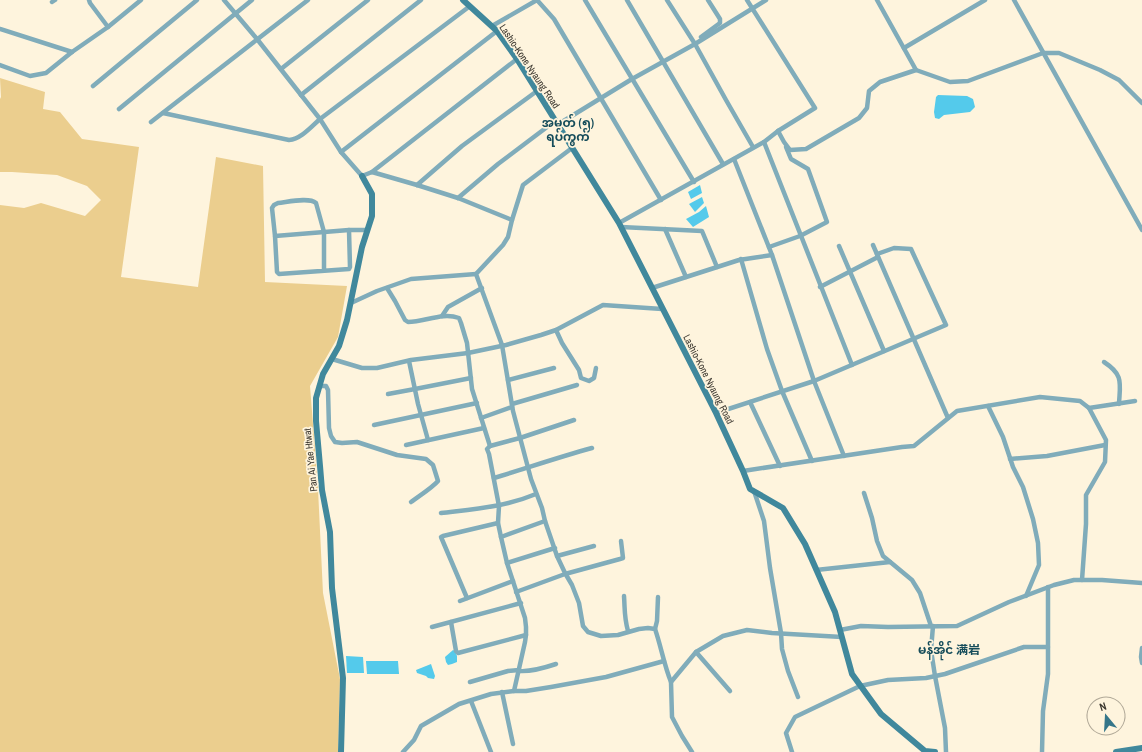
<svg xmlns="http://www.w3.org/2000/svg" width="1142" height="752" font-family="'Archivo Narrow','Noto Sans SC','Noto Sans Myanmar',sans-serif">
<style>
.green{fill:#ebce8e}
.water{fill:#54caeb}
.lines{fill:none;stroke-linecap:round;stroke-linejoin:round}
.street{stroke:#80acba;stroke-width:4.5}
.secondary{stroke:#40889c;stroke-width:6}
.labels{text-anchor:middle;stroke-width:3.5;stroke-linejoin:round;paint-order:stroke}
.street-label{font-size:10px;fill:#3b372f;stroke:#fef4dd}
.quarter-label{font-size:12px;font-weight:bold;fill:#154c5a;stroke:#fef4dd}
</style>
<rect width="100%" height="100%" fill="#fef4dd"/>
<polygon class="green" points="0,78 45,92 43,109 60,112 82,139 139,147 121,277 198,287 216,157 263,166 265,282 347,286 338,337 310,386 318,489 323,593 340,679 338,752 0,752 0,205 24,208 41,203 85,216 101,200 87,186 57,175 12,172 0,172 0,99 1,97"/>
<g class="water">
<polygon points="938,95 967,96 973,99 975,107 970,112 944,115 939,119 935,118 934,112 936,97"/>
<polygon points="700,185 702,193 691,199 688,192"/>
<polygon points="702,197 704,203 695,212 689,204"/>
<polygon points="706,206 709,217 693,227 686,219 699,212"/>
<polygon points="453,650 455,651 457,656 457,662 452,664 448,665 446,662 445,657"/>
<polygon points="346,656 363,657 364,673 347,673"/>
<polygon points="366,661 398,661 399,674 367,674"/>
<polygon points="431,664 435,676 434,679 428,678 426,676 417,673 416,670"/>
</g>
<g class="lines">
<g class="street">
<polyline points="89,0 90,3 108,27"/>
<polyline points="224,0 257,39 320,119 341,152 362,176 372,172 417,185 458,198 512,220 523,185 572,148"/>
<polyline points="585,0 694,182"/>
<polyline points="627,0 723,164"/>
<polyline points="667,0 695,44 726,100 753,147"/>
<polyline points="747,0 815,108 778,131"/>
<polyline points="877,0 916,70"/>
<polyline points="1014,0 1142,230"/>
<polyline points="52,2 55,0"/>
<polyline points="492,26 537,0 554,19 661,200"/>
<polyline points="0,29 72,52"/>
<polyline points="701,37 720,23 720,19 708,0"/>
<polyline points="904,48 985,0"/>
<polyline points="0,65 30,76 46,73 72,52 108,27 141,0"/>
<polyline points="281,69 368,0"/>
<polyline points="93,86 197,0"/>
<polyline points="301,95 421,0"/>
<polyline points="119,109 252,0"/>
<path d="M163,113L289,140C301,139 311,127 320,119L470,6"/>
<polyline points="151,122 308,0"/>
<polyline points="557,125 632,79 695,44 766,0"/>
<polyline points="764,142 852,365"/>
<polyline points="341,152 497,31"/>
<polyline points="734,159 772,255 814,381 844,456"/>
<polyline points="372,172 517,59"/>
<polyline points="417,185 462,146 537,91"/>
<polyline points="458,198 498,164 555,121"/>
<path d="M512,220L508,237L503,245L476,274L502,345L513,411L531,479L542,508L545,521L557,556L565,573L572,585L579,603L583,626L588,632L601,636L618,635L639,629L648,628L655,629C661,646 664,665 671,682"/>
<polyline points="619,223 764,142 778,131 784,142 790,150 806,149 859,118 867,108 869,91 880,82 916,70 950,82 968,81 1043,53 1059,53 1100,70 1119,80 1142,103"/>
<polyline points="621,227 702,231 717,267"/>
<polyline points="665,229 686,277"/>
<polyline points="275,236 349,230 366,230"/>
<polyline points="873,245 948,418"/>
<polyline points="839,246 884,351"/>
<polyline points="769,247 800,236 827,222 808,169 791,159 786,147"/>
<polyline points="741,259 767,349 782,391 812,461"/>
<path d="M324,270V232L316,203C309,197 288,202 278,203L274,205L272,208L275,236L277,272L279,274L349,269L350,267L349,230"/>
<polyline points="820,287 878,257"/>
<path d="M387,288L395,301L405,320L408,322C425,322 442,312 459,318L461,323L467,343L472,389L490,446"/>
<polyline points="652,288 739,260 772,255"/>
<polyline points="351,303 377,291 411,279 476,274"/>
<polyline points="442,316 448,307 482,288"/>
<polyline points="556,330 562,343 579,370 581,378 589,381 594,378 596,368"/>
<polyline points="332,359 362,368 377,368 411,360 468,353 506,345 541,335 556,330 603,305 662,309"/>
<polyline points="409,361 418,404 428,440"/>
<path d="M1104,362C1124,375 1120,383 1119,404"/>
<polyline points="508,380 554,368"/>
<path d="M319,386H326L328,390L329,428L331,436L335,442L342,443L357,442L397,455L426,459L433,465L438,481C432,488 419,496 411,502"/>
<polyline points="388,394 415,389 471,378"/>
<polyline points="750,402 780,466"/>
<polyline points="512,404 577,385"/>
<polyline points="988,406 1003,437 1013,467 1023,487 1033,519 1038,543 1039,565 1026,596"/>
<polyline points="716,413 814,381 946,325 911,249 894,248 877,254"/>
<polyline points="481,418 512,407"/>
<polyline points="374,425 477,403"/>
<polyline points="406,445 484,428"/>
<polyline points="1010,459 1047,456 1105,445"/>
<polyline points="743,471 902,447 914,446 957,411 1040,397 1080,401 1089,408 1135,401"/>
<path d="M494,478C527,468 559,457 592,448"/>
<polyline points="754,491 764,521 770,568 781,633 782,649 788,671 798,697"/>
<polyline points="864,493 872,518 877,541 883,556 912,580 920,593 931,626"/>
<path d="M441,513C474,509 505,507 536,494"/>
<polyline points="501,537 545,521"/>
<polyline points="557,556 594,546"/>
<polyline points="507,563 555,548"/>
<polyline points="816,570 890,562"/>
<polyline points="1082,580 1086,524 1086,495 1105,462 1106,440 1089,408"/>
<polyline points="516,592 565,574 620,559 623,558 621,541"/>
<path d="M624,596C625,610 624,617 628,631"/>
<polyline points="467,598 441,537 443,536 498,523"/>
<polyline points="460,601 513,581"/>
<polyline points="451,622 456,651 458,653 526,635 525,642 514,691"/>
<polyline points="933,626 931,650 935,676 945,728 946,752"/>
<polyline points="432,627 521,603"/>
<polyline points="655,629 657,621 658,597"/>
<polyline points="840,630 861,626 888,627 957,626 1009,602 1054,585 1074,580 1102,580 1142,583"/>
<polyline points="526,635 526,627 525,618 507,563 501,537 498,523 499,506 489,454 487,449 490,446 520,438 574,420"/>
<polyline points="1142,648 1141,657 1142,663"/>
<polyline points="696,652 730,691"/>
<path d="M519,671C531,672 544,668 556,664"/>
<polyline points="470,682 508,671 519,670"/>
<polyline points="502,692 513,744"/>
<polyline points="471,701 491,752"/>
<polyline points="403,752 414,740 421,726 459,704 491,694 514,691 526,691 551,687 606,677 664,661"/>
<polyline points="692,752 682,736 672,717 671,682 696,652 723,636 747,630 772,633 842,637"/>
<polyline points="792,752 786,733 795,717 860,686 888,680 926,678 945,674 1024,647 1048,647"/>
<polyline points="1042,752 1043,711 1048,674 1048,587"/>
</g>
<g class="secondary">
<polyline points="463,0 497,31 517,59 619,223 716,413 743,471 750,489 783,508 805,544 835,612 852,674 881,714 925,751 935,752"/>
<polyline points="341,752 343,678 332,588 330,532 322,490 320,466 316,421 316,398 323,374 339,346 347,320 362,247 372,216 372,194 362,176"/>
<polyline points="1116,752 1142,748"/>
</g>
</g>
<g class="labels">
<g class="street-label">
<text transform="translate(530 66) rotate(56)" y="4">Lashio-Kone Nyaung Road</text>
<text transform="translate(709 379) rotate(63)" y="4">Lashio-Kone Nyaung Road</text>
<text transform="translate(310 460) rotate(-96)" y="4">Pan Ai Yae Htwat</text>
</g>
<g class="quarter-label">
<text x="568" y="127">အမှတ် (၅)<tspan x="568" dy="14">ရပ်ကွက်</tspan></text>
<text x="949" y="654">မန်အိုင် 满岩</text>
</g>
</g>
<g transform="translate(1106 716) rotate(342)"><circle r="19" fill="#fef4dd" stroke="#b0a897"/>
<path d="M0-3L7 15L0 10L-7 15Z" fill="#357689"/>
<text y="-6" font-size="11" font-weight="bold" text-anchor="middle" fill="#3b372f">N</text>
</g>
</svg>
